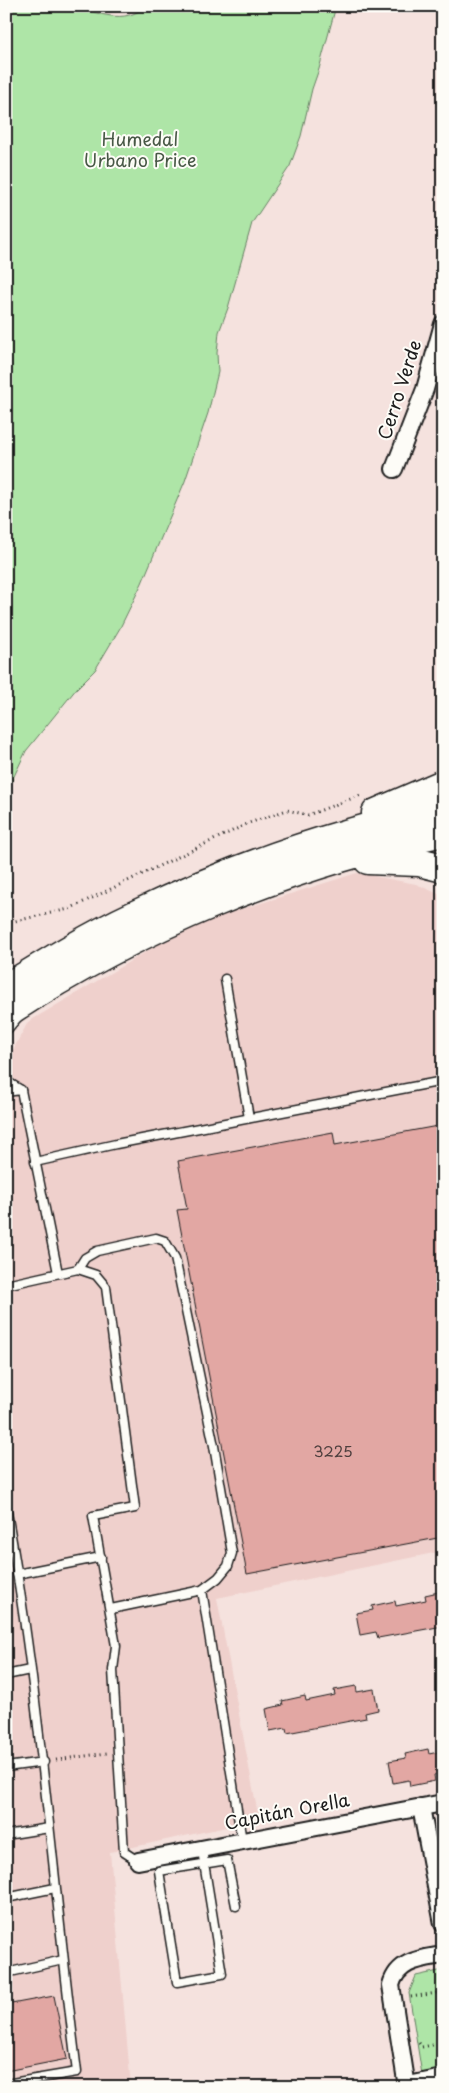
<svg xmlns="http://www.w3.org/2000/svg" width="449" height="2093" font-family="'Playpen Sans',sans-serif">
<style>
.built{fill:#efd0cc}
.park{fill:#aee5a7;stroke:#658062}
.building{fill:#e2a7a3;stroke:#1c1c1c}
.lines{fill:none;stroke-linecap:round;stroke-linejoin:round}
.lane-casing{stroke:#1c1c1c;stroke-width:11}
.street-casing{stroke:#1c1c1c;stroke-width:20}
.secondary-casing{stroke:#1c1c1c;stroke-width:26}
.highway-casing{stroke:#1c1c1c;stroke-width:31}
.path{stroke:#1c1c1c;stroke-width:3;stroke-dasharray:1 4;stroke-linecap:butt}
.lane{stroke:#fdfcf7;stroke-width:8}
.street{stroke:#fdfcf7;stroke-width:16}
.secondary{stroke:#fdfcf7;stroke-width:22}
.highway{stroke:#fdfcf7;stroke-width:28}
.labels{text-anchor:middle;stroke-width:4;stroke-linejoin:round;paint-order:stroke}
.number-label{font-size:15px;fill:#4e3f3e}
.park-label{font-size:18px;fill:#485846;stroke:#fdfcf7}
.street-label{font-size:18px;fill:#1c1c1c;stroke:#fdfcf7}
</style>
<rect width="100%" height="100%" fill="#f5e2de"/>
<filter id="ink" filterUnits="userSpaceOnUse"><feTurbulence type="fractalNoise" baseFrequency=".02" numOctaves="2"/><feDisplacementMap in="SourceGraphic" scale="10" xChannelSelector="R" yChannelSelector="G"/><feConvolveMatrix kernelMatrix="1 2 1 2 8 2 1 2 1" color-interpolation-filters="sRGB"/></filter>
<g filter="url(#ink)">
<polygon class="built" points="357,873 416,884 443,896 443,1551 217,1598 259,1820 110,1852 131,2087 6,2087 6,1103 8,1102 8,1059 28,1022 191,925"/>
<g class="park">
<path d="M6,6C27,6 52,3 73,7C99,12 123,26 146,6H336L319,69L312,89L301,136L290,166L252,223L228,308L219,332L217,353L218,372L208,413L185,481L142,583L120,628L95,670L77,688L26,751L6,793Z"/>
<polygon points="443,1970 443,2087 424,2087 409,1993 416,1976"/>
</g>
<g class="building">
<polygon points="443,1125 443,1537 247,1574 177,1210 187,1209 178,1161 333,1132 335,1145"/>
<polygon points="443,1591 443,1626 378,1638 376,1632 360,1635 356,1613 373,1610 372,1606 395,1601 396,1606 426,1600 425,1595"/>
<polygon points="356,1686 357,1692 374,1689 378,1710 365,1713 366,1718 287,1733 286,1728 270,1731 266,1709 283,1705 282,1701 305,1696 306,1701 335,1695 334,1690"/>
<polygon points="428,1749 429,1754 443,1751 443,1773 434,1775 435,1781 410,1786 409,1780 393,1783 389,1761 406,1758 405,1754"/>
<polygon points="54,1996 67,2059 6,2071 6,2005"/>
</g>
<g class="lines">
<g class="lane-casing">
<g id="lane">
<polyline points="225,979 249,1118"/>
<polyline points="6,1031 18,1017"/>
<polyline points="6,1081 21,1090 58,1273"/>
<polyline points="6,1092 21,1090"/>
<polyline points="35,1162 116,1144 443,1081"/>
<polyline points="6,1198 6,1200"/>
<polyline points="78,1269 85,1258 97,1251 156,1238 165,1241 175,1258 214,1446 232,1553 228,1566 218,1578 202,1590 111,1609"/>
<polyline points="6,1285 78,1269 96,1275 106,1287 135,1508 93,1516 116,1646 113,1670 124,1852 138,1861"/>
<path d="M6,1507C40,1694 53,1884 77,2072L6,2084"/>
<polyline points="17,1574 101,1557"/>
<polyline points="202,1590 242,1841"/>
<polyline points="6,1675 30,1670"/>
<polyline points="6,1767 44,1762"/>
<polyline points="6,1835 49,1828"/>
<polyline points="202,1849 204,1863 222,1974 177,1982 159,1871 227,1860 236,1906"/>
<polyline points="6,1898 55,1888"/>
<polyline points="6,1973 63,1960"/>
</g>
</g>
<g class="street-casing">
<g id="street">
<polyline points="394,469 425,389 443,324"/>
<polyline points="421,1807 443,1924"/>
<polyline points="138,1861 443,1803"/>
<path d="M407,2087L391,1985C398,1960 421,1959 443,1955"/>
</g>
</g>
<g class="secondary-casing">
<polyline id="secondary" points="414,2087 443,2081"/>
</g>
<g class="highway-casing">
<g id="highway">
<polyline points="376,813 443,784"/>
<polyline points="368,860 419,862 443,868"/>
<path d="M6,988C48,962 90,936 135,915C232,868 337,832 443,810"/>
<path d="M6,1013C137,927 289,864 443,832"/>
</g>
</g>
<g class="path">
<polyline points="6,923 69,909 249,823 287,810 308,815 361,795"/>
<polyline points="56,1760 107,1753"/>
<polyline points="411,1997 443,1992"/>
<polyline points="419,2043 422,2047 443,2043"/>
</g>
<use href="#lane" class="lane"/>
<use href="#street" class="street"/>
<use href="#secondary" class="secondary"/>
<use href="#highway" class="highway"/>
</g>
</g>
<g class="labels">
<g class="number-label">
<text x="333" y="1457">3225</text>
</g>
<g class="park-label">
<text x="140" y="146">Humedal<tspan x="140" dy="21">Urbano Price</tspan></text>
</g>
<g class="street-label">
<text transform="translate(400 390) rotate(-72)" y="6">Cerro Verde</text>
<text transform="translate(287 1812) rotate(-11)" y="6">Capitán Orella</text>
</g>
</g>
<rect width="449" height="2093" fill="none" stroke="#fdfcf7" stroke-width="25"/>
<rect x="12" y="12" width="424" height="2068" fill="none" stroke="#1c1c1c" stroke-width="2" filter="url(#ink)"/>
</svg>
